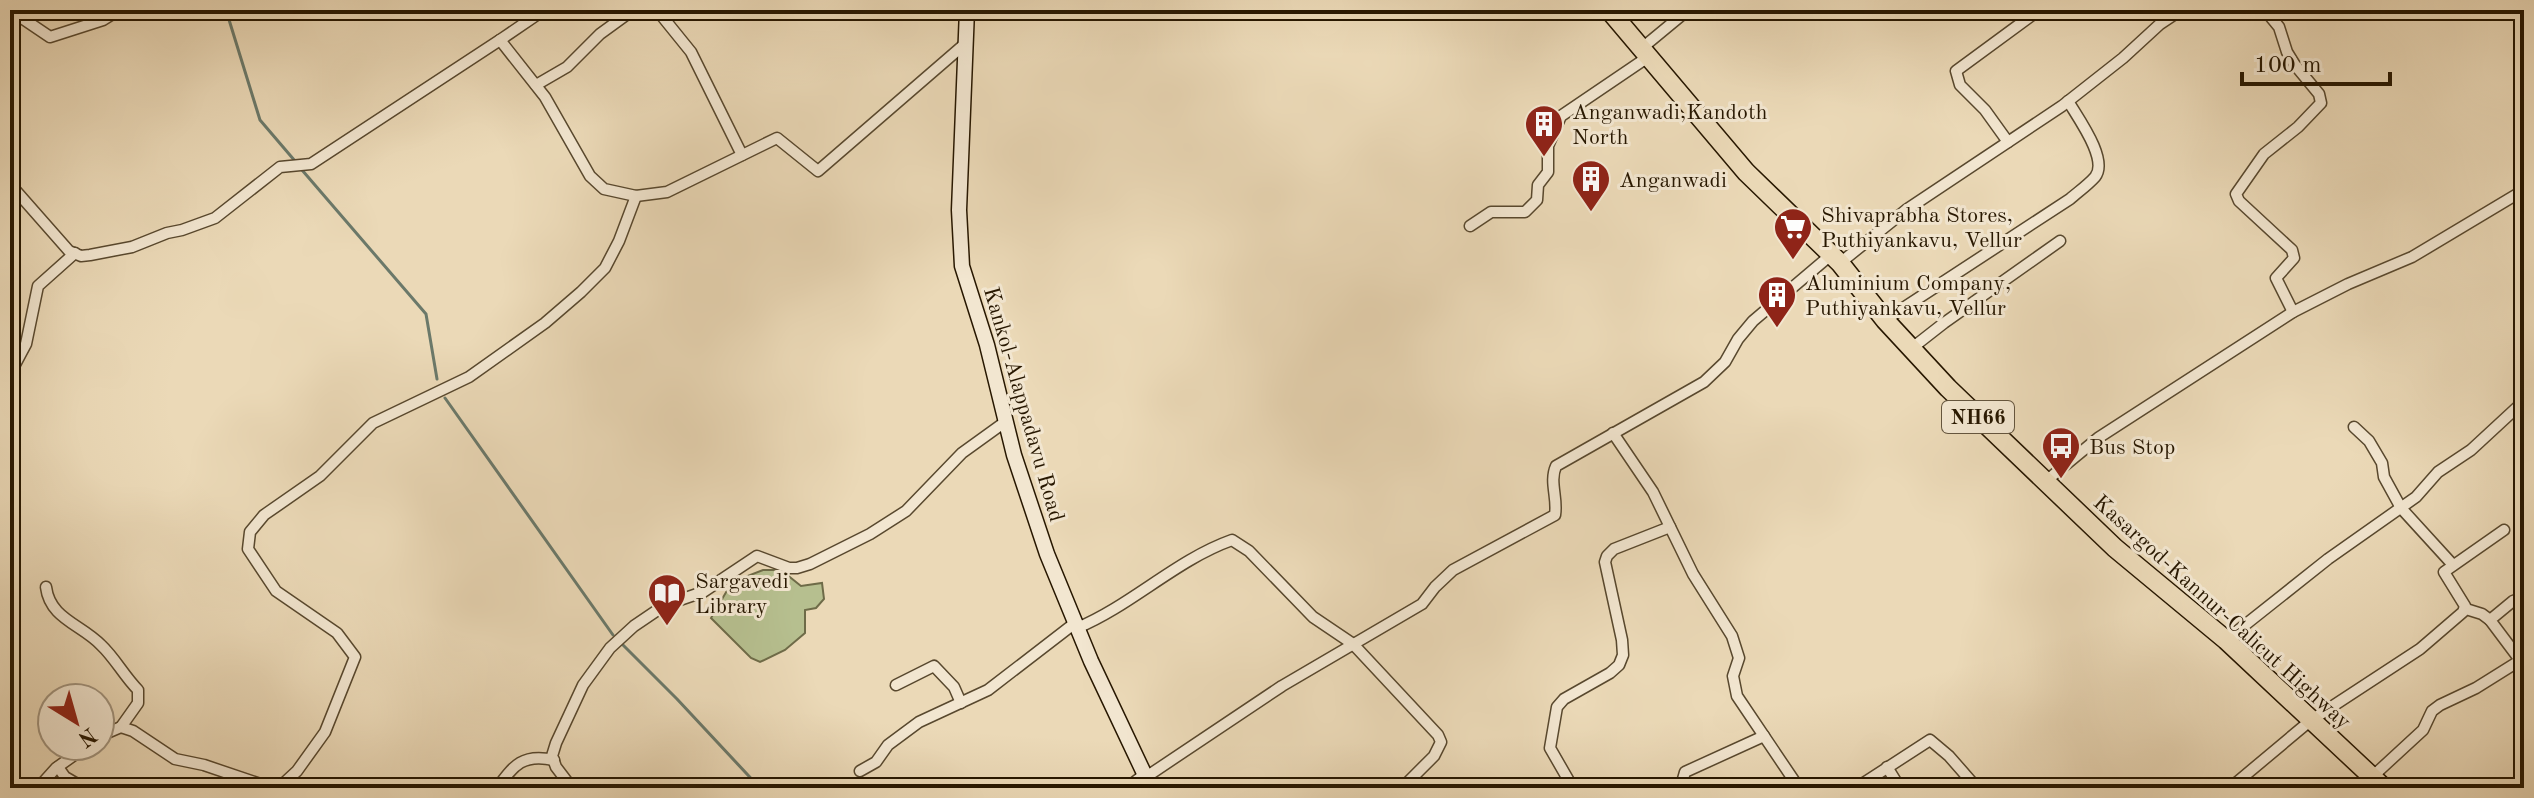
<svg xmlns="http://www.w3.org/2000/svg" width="2534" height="798" font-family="'Old Standard TT',serif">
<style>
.green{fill:#b6bf8f;stroke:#6e6b48;stroke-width:2}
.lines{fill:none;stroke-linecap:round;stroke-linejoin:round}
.stream{stroke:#6b796a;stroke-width:3}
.street-casing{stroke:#58482e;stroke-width:13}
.secondary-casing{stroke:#271700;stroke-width:17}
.highway-casing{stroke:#271700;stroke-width:21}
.street{stroke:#f2e6d0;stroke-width:10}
.secondary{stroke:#f2e6d0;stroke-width:14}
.highway{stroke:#ebd9b7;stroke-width:18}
.labels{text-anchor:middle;stroke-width:6;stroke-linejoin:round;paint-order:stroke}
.shield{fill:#f2e6d0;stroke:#64553e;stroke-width:2}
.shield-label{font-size:20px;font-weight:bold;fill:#271700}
.poi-label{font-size:22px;fill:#271700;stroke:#f2e6d0;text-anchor:start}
.street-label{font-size:22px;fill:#271700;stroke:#f2e6d0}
</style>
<rect width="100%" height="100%" fill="#ebd9b7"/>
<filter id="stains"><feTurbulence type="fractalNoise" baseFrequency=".0025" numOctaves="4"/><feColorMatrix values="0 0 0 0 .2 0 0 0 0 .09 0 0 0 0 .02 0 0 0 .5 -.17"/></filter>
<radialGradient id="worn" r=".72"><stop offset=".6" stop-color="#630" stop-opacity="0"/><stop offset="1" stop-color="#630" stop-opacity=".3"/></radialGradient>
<polygon class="green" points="763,570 781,570 801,586 822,583 824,599 816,608 805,610 805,633 785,650 760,662 751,658 711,618 732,582"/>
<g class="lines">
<g class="stream">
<polyline points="226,10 260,120 295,161"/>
<polyline points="302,170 426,314 437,379"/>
<polyline points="445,398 613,635"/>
<polyline points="622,644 677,699 760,788"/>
</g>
<g class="street-casing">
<g id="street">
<polyline points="10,10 50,37 103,20 119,10"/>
<polyline points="657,10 691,52 742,155"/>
<polyline points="2265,10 2279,27 2287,52 2295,65 2319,94 2321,103 2298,127 2264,154 2236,194 2239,201 2292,250 2294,258 2276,278 2293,312"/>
<polyline points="500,40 544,10"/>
<polyline points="1642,48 1688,10"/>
<polyline points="536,85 567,67 600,34 633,10"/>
<polyline points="2008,142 1985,110 1960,85 1956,71 2039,10"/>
<polyline points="10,184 69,251 81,256 90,255 132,247 167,233 182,230 215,218 280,167 311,164 500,40 545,97 590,176 604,189 636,196 667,192 777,138 818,171 966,43"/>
<polyline points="1470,226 1491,212 1525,212 1537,200 1538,185 1548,172 1548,146 1561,116 1648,57"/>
<polyline points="1840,263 1906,210 2062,106 2123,58 2160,24 2181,10"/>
<path d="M1885,320L2070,199C2078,192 2088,185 2095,177C2109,160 2078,118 2068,101"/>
<polyline points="1912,348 1944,323 2060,241"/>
<polyline points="10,374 26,344 38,286 75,253"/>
<polyline points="2354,427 2369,441 2382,463 2384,477 2401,508 2453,565"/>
<polyline points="1613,433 1653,492 1693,574 1732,636 1739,658 1733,676 1737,696 1799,788"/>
<polyline points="2046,481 2098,438 2293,312 2348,284 2412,257 2524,190"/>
<path d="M46,587C50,619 81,624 101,645C115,658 124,676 138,690V703L121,727"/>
<polyline points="2466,609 2482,614 2490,620"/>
<path d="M1077,628C1132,605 1176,560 1232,540L1249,551L1313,617L1353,644L1438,735L1441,742L1434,756L1402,788"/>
<polyline points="2226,640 2328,559 2416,497 2438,472 2471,450 2524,401"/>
<polyline points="2520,660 2490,620 2513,601 2524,597"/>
<polyline points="896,685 934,666 954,687 961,703"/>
<polyline points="100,736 121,727 133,731 175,759 204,765 263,785 283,784 297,771 325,732 355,657 337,633 276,591 248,549 250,532 264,515 320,476 373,423 469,377 545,323 581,292 605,268 619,241 636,196"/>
<polyline points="58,767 65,777 84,788"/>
<polyline points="1887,767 1900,788"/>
<polyline points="860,771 876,762 888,745 919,722 988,690 1075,623"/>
<path d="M1146,777L1282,686L1422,604L1435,587L1453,570L1555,515C1558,498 1549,482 1556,466L1704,382L1725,362L1738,339L1753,321L1832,254"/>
<polyline points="2372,777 2423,730 2432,711 2440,705 2476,688 2524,658"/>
<polyline points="38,788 56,768 87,746"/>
<path d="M497,788C514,765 523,753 554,760"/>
<polyline points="572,788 556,767 552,756 556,743 583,685 610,648 634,626 665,605 703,592 757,556 789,568 797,568 810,564 870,534 906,511 962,453 1005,422"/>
<polyline points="1127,788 1145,774"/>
<polyline points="1573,788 1550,748 1557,707 1564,699 1610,673 1619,665 1623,655 1622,640 1605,562 1607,556 1614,549 1670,527"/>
<polyline points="1687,788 1683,779 1685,772 1764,736"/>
<polyline points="1856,788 1930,740 1949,756 1977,788"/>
<polyline points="2230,788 2310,721 2420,649 2463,612 2465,606 2444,572 2504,530"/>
</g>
</g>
<g class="secondary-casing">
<polyline id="secondary" points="967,10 959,210 962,266 987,345 1014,455 1047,554 1091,661 1151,788"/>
</g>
<g class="highway-casing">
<polyline id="highway" points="1609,10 1746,172 1840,263 1885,320 1948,388 2115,548 2226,640 2384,788"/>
</g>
<use href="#street" class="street"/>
<use href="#secondary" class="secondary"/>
<use href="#highway" class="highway"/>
</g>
<defs>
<g id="building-pin" transform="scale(2)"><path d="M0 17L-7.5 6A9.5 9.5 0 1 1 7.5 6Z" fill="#8f2418" stroke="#f2e6d0"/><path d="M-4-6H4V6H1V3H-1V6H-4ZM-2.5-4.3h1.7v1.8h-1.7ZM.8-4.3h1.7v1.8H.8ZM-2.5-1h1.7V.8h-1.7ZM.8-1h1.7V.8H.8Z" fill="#fff"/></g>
<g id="supermarket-pin" transform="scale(2)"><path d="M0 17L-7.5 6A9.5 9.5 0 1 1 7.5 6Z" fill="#8f2418" stroke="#f2e6d0"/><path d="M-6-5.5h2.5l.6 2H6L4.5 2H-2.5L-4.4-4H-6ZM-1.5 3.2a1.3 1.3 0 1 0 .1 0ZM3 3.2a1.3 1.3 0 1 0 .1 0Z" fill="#fff"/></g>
<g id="bus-pin" transform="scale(2)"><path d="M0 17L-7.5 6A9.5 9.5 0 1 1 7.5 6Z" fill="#8f2418" stroke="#f2e6d0"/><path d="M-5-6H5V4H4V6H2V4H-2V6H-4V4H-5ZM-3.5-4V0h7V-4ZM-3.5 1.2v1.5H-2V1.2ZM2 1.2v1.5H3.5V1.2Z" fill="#fff"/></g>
<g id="library-pin" transform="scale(2)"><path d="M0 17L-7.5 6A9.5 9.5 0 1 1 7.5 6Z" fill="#8f2418" stroke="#f2e6d0"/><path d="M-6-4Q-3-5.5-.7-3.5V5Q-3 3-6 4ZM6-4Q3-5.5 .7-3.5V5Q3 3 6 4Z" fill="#fff"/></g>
</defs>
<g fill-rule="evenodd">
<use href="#building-pin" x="1544" y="124"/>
<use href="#building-pin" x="1591" y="179"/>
<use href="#supermarket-pin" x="1793" y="227"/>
<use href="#building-pin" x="1777" y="295"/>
<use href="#bus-pin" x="2061" y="446"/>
<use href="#library-pin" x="667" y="593"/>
</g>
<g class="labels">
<rect class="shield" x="1942" y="401" width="72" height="32" rx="6"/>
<g class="shield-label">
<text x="1978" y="424">NH66</text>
</g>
<g class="poi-label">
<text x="1572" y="119">Anganwadi,Kandoth<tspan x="1572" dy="25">North</tspan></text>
<text x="1619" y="187">Anganwadi</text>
<text x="1821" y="222">Shivaprabha Stores,<tspan x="1821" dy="25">Puthiyankavu, Vellur</tspan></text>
<text x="1805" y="290">Aluminium Company,<tspan x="1805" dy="25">Puthiyankavu, Vellur</tspan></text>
<text x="2089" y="454">Bus Stop</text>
<text x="695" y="588">Sargavedi<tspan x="695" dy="25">Library</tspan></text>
</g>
<g class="street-label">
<text transform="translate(1025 404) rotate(74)" y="8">Kankol-Alappadavu Road</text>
<text transform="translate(2223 611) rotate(42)" y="8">Kasargod-Kannur-Calicut Highway</text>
</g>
</g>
<rect width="2534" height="798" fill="none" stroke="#ebd9b7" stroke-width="40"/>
<rect x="12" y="12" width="2510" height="774" fill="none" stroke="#271700" stroke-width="4"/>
<rect x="20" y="20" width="2494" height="758" fill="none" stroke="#271700" stroke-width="2"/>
<g transform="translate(76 722) rotate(143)"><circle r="38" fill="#f2e6d0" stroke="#a1937d" stroke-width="2"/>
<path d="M0-6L14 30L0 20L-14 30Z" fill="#8f2418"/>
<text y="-12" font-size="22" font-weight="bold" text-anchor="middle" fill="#271700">N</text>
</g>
<path d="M2242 72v12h148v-12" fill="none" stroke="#271700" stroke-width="4"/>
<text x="2254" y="72" font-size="24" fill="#271700" stroke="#f2e6d0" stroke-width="6" paint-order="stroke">100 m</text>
<rect width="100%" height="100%" filter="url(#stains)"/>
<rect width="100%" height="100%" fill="url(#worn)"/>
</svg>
